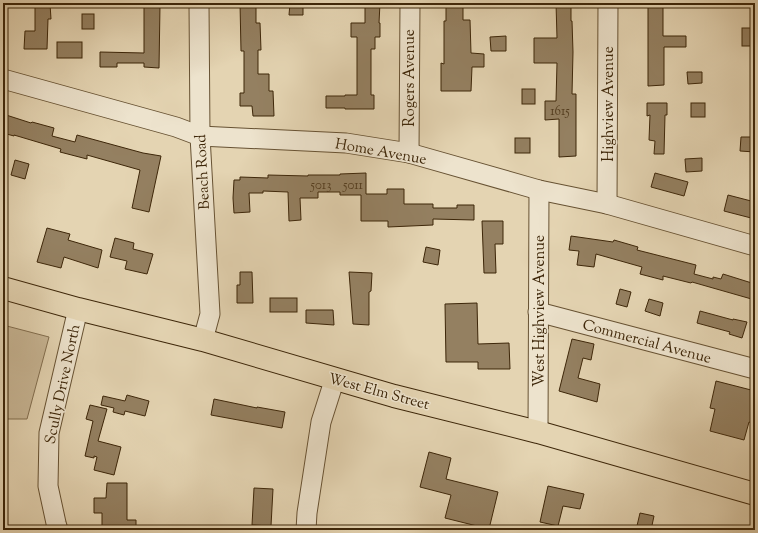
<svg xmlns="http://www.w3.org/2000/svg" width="758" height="533" font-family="'Sorts Mill Goudy',serif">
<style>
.green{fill:#c8b695;stroke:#826e4f}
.building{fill:#948061;stroke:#3d2609}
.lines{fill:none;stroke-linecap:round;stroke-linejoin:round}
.minor-casing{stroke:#675233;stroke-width:21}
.major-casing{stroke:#3d2609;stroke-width:24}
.minor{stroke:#ede3cd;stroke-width:19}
.major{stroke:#e4d4b2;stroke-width:22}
.labels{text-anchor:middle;stroke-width:3;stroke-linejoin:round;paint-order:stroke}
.number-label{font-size:13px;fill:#533c1f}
.street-label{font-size:15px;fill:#3d2609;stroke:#ede3cd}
</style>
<rect width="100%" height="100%" fill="#e4d4b2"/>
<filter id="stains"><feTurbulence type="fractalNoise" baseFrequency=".005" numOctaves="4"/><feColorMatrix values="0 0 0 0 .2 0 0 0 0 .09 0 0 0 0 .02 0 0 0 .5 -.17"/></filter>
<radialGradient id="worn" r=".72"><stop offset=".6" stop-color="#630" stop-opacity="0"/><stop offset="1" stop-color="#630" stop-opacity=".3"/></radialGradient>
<polygon class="green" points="3,325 49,337 27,419 3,419"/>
<g class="building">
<polygon points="240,3 256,3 256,23 260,23 261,50 258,50 258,74 269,74 269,91 273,91 274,116 253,116 252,106 240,106 240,93 244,93 244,51 241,51"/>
<polygon points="290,3 303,3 303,15 289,15"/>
<polygon points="365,3 380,3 379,23 380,23 380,37 375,37 375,49 371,49 371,95 374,95 374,109 345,109 345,108 326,108 326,96 345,96 345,95 357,95 357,37 351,37 351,23 365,23"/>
<polygon points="446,3 463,3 463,20 470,20 471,53 484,54 484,67 472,67 471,91 441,91 441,63 444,64 444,21 446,21"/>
<polygon points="556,3 571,3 571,21 572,21 573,52 572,94 576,94 576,156 559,157 559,119 545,120 545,101 556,101 557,63 534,63 534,38 557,38"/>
<polygon points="648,3 663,3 663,36 686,36 686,47 664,47 664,85 648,86"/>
<polygon points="50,4 51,19 48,19 47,49 24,49 25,31 35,31 35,5"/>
<polygon points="144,5 160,5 159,68 144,67 144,63 117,63 117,67 100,67 100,52 144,53"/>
<rect x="82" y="14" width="12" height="15"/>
<rect x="742" y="28" width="13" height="18"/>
<polygon points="506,36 506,51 491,51 490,37"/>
<rect x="57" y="42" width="25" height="16"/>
<polygon points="687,72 702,72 702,83 688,84"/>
<rect x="522" y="89" width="13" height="15"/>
<polygon points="647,103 667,103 667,115 665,115 664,154 654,154 655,141 649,140 650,115 647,116"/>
<rect x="691" y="103" width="14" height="14"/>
<polygon points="3,114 31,123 32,122 54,128 52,136 75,142 77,135 143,153 161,156 149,212 132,208 140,170 87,155 87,159 60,152 61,149 14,135 14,136 3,133"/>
<polygon points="741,137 755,137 755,152 740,151"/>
<rect x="515" y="138" width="15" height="15"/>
<polygon points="702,158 702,171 686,172 685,159"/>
<polygon points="15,160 29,164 25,179 11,175"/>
<polygon points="366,173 366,194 387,194 387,189 404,189 404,204 433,204 433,208 457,208 457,205 474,205 474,220 433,219 433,225 388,227 388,221 361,221 361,195 340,195 340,192 318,192 318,198 300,198 301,220 289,221 288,192 263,191 263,193 249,193 250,212 234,213 233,198 234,180 240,180 240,177 268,178 268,175 308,176 308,175 340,175 340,174"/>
<polygon points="655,173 688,182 684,196 651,187"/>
<polygon points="728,195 755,202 755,219 724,211"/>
<polygon points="482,221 503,221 503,244 495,244 496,273 484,273"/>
<polygon points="47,228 70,234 68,240 102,250 98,268 64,257 61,268 37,262"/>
<polygon points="571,236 613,242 614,240 638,247 637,250 696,265 694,274 713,279 713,277 721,279 723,274 755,284 755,300 692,282 691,283 663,276 663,280 640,274 642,267 596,254 594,267 577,265 579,251 569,250"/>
<polygon points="115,238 134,243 133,249 153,254 147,274 125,269 127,261 110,257"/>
<polygon points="426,247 440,250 438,265 423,262"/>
<polygon points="240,272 252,272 253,303 237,303 237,285 240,285"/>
<polygon points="349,272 372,273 371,291 369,292 369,325 353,324"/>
<polygon points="620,289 631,292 627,307 616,304"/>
<rect x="270" y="298" width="27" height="14"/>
<polygon points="649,299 663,303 660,316 645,311"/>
<polygon points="477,303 478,344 509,343 510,369 478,369 478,362 446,362 445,304"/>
<polygon points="306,310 333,310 334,325 306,323"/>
<polygon points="700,311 733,320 733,319 747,322 742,338 729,334 730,332 697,323"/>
<polygon points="572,339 594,344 591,360 583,358 578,378 600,384 597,402 559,391"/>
<polygon points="716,381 755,391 755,424 749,422 744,440 710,431 715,409 710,408"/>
<polygon points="127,395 149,401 145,416 125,411 124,415 113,412 114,408 101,405 103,396 125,401"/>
<polygon points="214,399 257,408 257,407 285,412 282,428 211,415"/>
<polygon points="90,405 107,409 98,441 121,447 114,475 94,470 97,457 94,456 94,458 85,456 93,421 86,419"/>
<polygon points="429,452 451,458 446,479 498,492 489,529 445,518 451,495 420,487"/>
<polygon points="107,483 127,483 127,520 136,520 136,530 102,530 102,513 94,513 94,498 106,498"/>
<polygon points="548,486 584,494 580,509 563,506 558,526 540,522"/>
<polygon points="254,488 273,489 271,526 252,525"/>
<polygon points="640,513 654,516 651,530 636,530"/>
</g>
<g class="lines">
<g class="minor-casing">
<g id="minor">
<polyline points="199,3 200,136 210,314 203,340"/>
<polyline points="3,79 176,127 200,136 346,143 409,153 539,190 607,204 755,246"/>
<polyline points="409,153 410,3"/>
<polyline points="607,204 608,3"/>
<polyline points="538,312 755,369"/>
<polyline points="538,432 539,190"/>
<polyline points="58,530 56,523 48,486 49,433 78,309"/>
<polyline points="306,530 307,513 321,422 335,378"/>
</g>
</g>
<g class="major-casing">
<polyline id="major" points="3,288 78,309 203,340 394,396 538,432 755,494"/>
</g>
<use href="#minor" class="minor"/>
<use href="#major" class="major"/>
</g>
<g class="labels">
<g class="number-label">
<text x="560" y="115">1615</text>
<text x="321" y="189">5013</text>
<text x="353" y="189">5011</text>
</g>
<g class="street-label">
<text transform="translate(409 78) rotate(-90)" y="5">Rogers Avenue</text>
<text transform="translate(608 104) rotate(-90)" y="5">Highview Avenue</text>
<text transform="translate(381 151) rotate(10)" y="5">Home Avenue</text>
<text transform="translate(202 172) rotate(-93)" y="5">Beach Road</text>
<text transform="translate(539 311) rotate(-90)" y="5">West Highview Avenue</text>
<text transform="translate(647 341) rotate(15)" y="5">Commercial Avenue</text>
<text transform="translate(62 384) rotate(-78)" y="5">Scully Drive North</text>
<text transform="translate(379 391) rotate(15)" y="5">West Elm Street</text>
</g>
</g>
<rect width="758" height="533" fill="none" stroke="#e4d4b2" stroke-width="16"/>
<rect x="4" y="4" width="750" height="525" fill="none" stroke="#3d2609" stroke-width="2"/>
<rect x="8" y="8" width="742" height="517" fill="none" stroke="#3d2609"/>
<rect width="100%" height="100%" filter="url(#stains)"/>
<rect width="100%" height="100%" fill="url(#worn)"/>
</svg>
